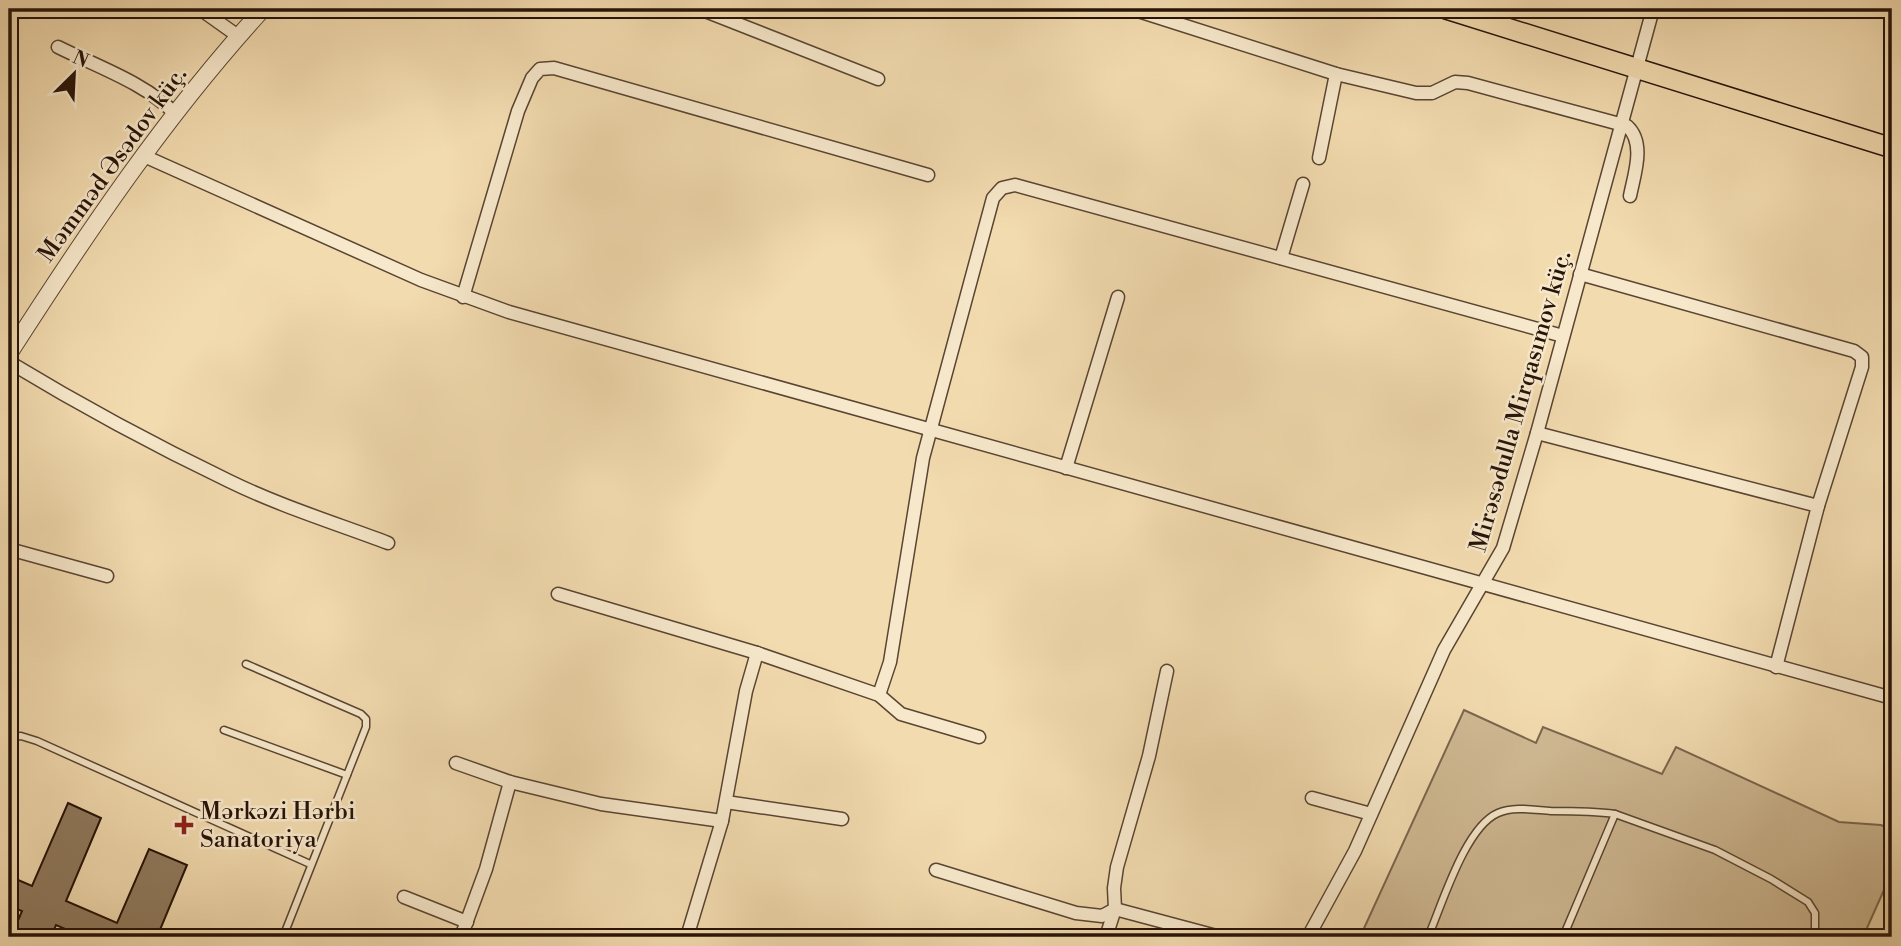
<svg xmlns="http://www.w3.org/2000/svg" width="1901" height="946" font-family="'Libre Bodoni',serif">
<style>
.green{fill:#cfb993;stroke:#7a664e;stroke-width:2}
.building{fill:#907b5f;stroke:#261309;stroke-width:2}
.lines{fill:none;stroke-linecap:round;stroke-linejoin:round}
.service-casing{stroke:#594532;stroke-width:9}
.minor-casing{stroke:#594532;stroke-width:15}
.tertiary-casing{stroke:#594532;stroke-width:18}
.primary-casing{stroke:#261309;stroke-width:22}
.service{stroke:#f7e8cb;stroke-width:6}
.minor{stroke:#f7e8cb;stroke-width:12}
.tertiary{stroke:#f7e8cb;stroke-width:16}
.primary{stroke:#f2dbaf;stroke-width:19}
.poi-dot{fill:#8f2418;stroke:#f7e8cb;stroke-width:2.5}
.labels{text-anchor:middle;stroke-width:5;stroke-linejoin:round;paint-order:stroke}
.street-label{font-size:24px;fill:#261309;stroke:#f7e8cb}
.poi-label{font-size:24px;fill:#261309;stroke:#f7e8cb;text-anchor:start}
</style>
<rect width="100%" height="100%" fill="#f2dbaf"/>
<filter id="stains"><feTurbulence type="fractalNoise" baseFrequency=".00286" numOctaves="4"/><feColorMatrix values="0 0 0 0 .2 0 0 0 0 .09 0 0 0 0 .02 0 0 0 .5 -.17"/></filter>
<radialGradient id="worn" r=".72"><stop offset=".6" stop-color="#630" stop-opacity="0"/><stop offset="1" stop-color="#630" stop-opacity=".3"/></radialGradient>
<polygon class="green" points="1464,710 1536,743 1543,727 1662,774 1676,747 1839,822 1881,825 1892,830 1892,872 1863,937 1360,937"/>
<polygon class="building" points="68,803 101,818 66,901 117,923 149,849 187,865 157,937 84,937 56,925 51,937 11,937 22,911 9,906 9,876 32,886"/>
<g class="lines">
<g class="service-casing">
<g id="service">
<polyline points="246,664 361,714 366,719 366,727 283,937"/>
<polyline points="224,730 347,775"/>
<polyline points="9,737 21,736 37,741 310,864"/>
<path d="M1428,937C1442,905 1465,827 1498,813C1514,806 1534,810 1551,811C1573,811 1594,811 1615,814L1715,850L1771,879L1808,902L1815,913V937"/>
<polyline points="1563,937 1615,814"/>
</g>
</g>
<g class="minor-casing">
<g id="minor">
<polyline points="200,9 238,36"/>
<polyline points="700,9 878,79"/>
<path d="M1132,9L1336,74L1416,93H1432L1455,82L1468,83L1627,126C1646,143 1634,175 1630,196"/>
<path d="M58,47C96,66 148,84 176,115"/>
<polyline points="144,156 421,280 509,312 1892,698"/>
<polyline points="1319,158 1336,74"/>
<polyline points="1281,258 1303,184"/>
<polyline points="1580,274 1854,351 1862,357 1862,367 1818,506 1776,667"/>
<polyline points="463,297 518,111 532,78 540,69 554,68 928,175"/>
<path d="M9,362C80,405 154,445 229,481C280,506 335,523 388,543"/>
<polyline points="1537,433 1818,506"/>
<polyline points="1066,468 1118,297"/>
<polyline points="9,549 107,576"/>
<polyline points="558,594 757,653 879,695 901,714 979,737"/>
<polyline points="879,695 890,662 923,458 993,198 1002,188 1015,185 1563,336"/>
<polyline points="456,763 510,782"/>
<polyline points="1312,798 1371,814"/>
<polyline points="726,802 842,819"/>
<polyline points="936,870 1076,913 1102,916 1115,909 1220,937"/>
<polyline points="404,897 467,922"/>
<polyline points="461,937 486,869 510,782 601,804 722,821"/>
<polyline points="687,937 722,821 746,691 757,653"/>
<polyline points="1106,937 1115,909 1114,888 1117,867 1149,756 1167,671"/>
<polyline points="1308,937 1355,851 1444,650 1503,548 1537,433 1653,9"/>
</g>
</g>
<g class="tertiary-casing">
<path id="tertiary" d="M9,354C86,234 166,115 263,9"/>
</g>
<g class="primary-casing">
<polyline id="primary" points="1446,9 1892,148"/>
</g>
<use href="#service" class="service"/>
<use href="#minor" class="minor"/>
<use href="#tertiary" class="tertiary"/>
<use href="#primary" class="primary"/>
</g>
<path class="poi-dot" d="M180.5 814.5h7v7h7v7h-7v7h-7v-7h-7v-7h7z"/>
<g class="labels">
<g class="street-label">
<text transform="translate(112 164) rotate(-54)" y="8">Məmməd Əsədov küç.</text>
<text transform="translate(1520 401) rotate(-74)" y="8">Mirəsədulla Mirqasımov küç.</text>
</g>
<g class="poi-label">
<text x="200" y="819">Mərkəzi Hərbi<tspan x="200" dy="28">Sanatoriya</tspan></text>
</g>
</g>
<rect width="1901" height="946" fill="none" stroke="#f2dbaf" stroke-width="35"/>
<rect x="10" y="10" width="1880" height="925" fill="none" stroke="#261309" stroke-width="3.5"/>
<rect x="18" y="18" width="1866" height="911" fill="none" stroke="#261309" stroke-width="2"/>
<g transform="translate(74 74) rotate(24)" stroke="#f7e8cb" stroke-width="5" paint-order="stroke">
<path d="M0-5L12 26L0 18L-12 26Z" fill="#261309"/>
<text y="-10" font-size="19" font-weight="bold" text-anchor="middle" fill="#261309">N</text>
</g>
<rect width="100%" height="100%" filter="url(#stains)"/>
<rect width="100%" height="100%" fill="url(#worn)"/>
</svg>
